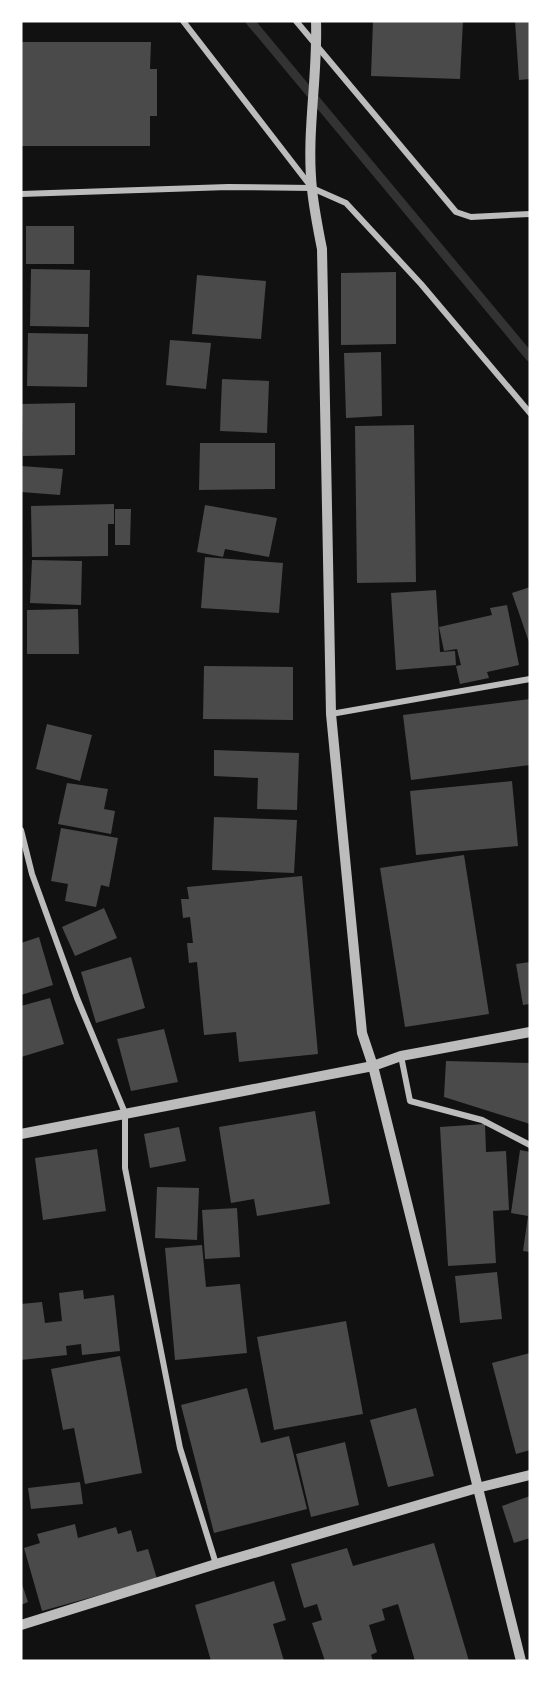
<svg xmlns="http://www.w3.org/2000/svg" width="551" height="1682" font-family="'Exo 2',sans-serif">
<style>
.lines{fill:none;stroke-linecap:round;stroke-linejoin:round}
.stream{stroke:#333;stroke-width:9}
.building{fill:#4a4a4a}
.minor{stroke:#bcbcbc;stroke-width:6}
.tertiary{stroke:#bcbcbc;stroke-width:10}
</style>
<rect width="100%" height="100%" fill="#111"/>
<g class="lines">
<polyline class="stream" points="250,21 530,357"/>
</g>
<g class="building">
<polygon points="373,21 463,21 460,79 371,76"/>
<polygon points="515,21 530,21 530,79 519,80"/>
<polygon points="21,42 151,42 150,69 157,69 157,116 150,116 150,146 21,146"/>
<rect x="26" y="226" width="48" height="38"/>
<polygon points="31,269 90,270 89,327 30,326"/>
<polygon points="396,272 396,344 341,345 341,273"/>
<polygon points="197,275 266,281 261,339 192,334"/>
<polygon points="28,333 88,334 87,387 27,386"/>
<polygon points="170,340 211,343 206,389 166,385"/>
<polygon points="381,352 382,416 346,418 344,353"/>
<polygon points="222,379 269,381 267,433 220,431"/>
<polygon points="75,403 75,455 23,456 22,404"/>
<polygon points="414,425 416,582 357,583 355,426"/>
<polygon points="200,443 275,443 275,489 199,490"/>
<polygon points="21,466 63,469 60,495 21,492"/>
<polygon points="114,504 114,524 108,524 108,556 32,557 31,506"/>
<polygon points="205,505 277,518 269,557 225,549 223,557 197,552"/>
<polygon points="115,509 131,509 130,545 115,545"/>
<polygon points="205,557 283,563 279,613 201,608"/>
<polygon points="32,560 82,561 81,605 30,603"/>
<polygon points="530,587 530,645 512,593"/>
<polygon points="436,590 440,652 455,651 456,665 396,670 391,593"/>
<polygon points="507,605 519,665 487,672 489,678 460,684 456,666 461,665 457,649 444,651 439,627 492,615 490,608"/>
<polygon points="78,609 79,654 27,654 27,610"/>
<polygon points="204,666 293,667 293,720 203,719"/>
<polygon points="530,699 530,765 411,780 403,715"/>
<polygon points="47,724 92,735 80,781 36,769"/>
<polygon points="214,750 299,753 297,810 257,809 258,778 214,776"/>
<polygon points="512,781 518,846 416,855 410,791"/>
<polygon points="67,783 108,789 104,809 115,811 111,834 58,824"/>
<polygon points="214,817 297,820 294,873 212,870"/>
<polygon points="61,828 118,838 109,887 101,885 96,907 65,901 68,884 51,881"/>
<polygon points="464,855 489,1014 405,1027 380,868"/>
<polygon points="302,876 318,1054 239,1062 236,1032 204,1035 197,962 189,963 187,943 193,943 190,917 183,918 181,899 189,899 187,887"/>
<polygon points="104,908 117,938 75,956 62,927"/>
<polygon points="39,937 53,985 21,995 21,943"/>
<polygon points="131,957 145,1008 96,1023 81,972"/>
<polygon points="530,962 530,1004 523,1005 516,964"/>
<polygon points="50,998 64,1044 21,1057 21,1006"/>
<polygon points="164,1029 178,1082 131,1091 117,1039"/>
<polygon points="446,1061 530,1063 530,1124 444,1097"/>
<polygon points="315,1111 330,1204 257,1216 254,1199 231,1203 219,1127"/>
<polygon points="485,1124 486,1152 506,1151 509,1210 493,1211 496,1263 448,1266 440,1127"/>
<polygon points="179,1127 186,1161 150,1168 144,1134"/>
<polygon points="97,1149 106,1211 43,1220 35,1158"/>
<polygon points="520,1150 530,1152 530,1252 523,1251 528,1216 511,1213"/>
<polygon points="157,1187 199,1188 197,1240 155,1238"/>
<polygon points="237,1208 240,1257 205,1259 202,1210"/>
<polygon points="202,1245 206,1287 240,1284 247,1353 175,1360 165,1248"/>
<polygon points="497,1272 502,1319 460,1323 455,1276"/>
<polygon points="83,1290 84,1299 114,1295 120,1351 82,1355 81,1344 66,1346 67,1355 21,1360 21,1304 42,1302 45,1323 62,1321 59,1293"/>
<polygon points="346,1321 363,1414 274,1430 257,1337"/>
<polygon points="530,1353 530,1450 516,1454 492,1363"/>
<polygon points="120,1356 142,1473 85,1484 74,1428 63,1430 51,1369"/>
<polygon points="247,1388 261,1443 289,1436 307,1509 214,1533 181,1405"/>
<polygon points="416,1408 434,1476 388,1487 370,1420"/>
<polygon points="345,1442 359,1505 311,1517 296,1454"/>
<polygon points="80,1482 83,1504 31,1509 28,1488"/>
<polygon points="530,1496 530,1538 514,1543 502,1506"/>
<polygon points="75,1524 78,1538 116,1527 118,1534 131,1530 137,1552 148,1549 157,1579 42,1611 24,1548 40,1543 37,1534"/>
<polygon points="434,1543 469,1661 415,1661 398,1604 382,1609 385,1620 369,1625 377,1652 371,1655 373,1661 325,1661 312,1623 322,1620 317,1604 304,1608 291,1564 347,1548 353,1566"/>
<polygon points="21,1581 28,1602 21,1605"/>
<polygon points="274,1581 286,1620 273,1624 284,1661 211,1661 195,1605"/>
</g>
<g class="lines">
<g class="minor">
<polyline points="183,21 312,188 346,203 421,284 530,413"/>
<polyline points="296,21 456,212 471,217 530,214"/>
<polyline points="21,194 228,187 312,188"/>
<polyline points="331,714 530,679"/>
<polyline points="21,830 32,874 77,998 125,1113 125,1168 180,1448 216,1564"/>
<polyline points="401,1056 410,1101 482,1120 530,1145"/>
</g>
<g class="tertiary">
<path d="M316,21C318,77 306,133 312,189C314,209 318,229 322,249L331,714L362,1033L373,1066L521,1661"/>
<polyline points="21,1134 373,1066 401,1056 530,1032"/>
<polyline points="21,1625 216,1564 477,1488 530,1475"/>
</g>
</g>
<rect width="551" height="1682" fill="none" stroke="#ffffff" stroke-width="45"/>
</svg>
